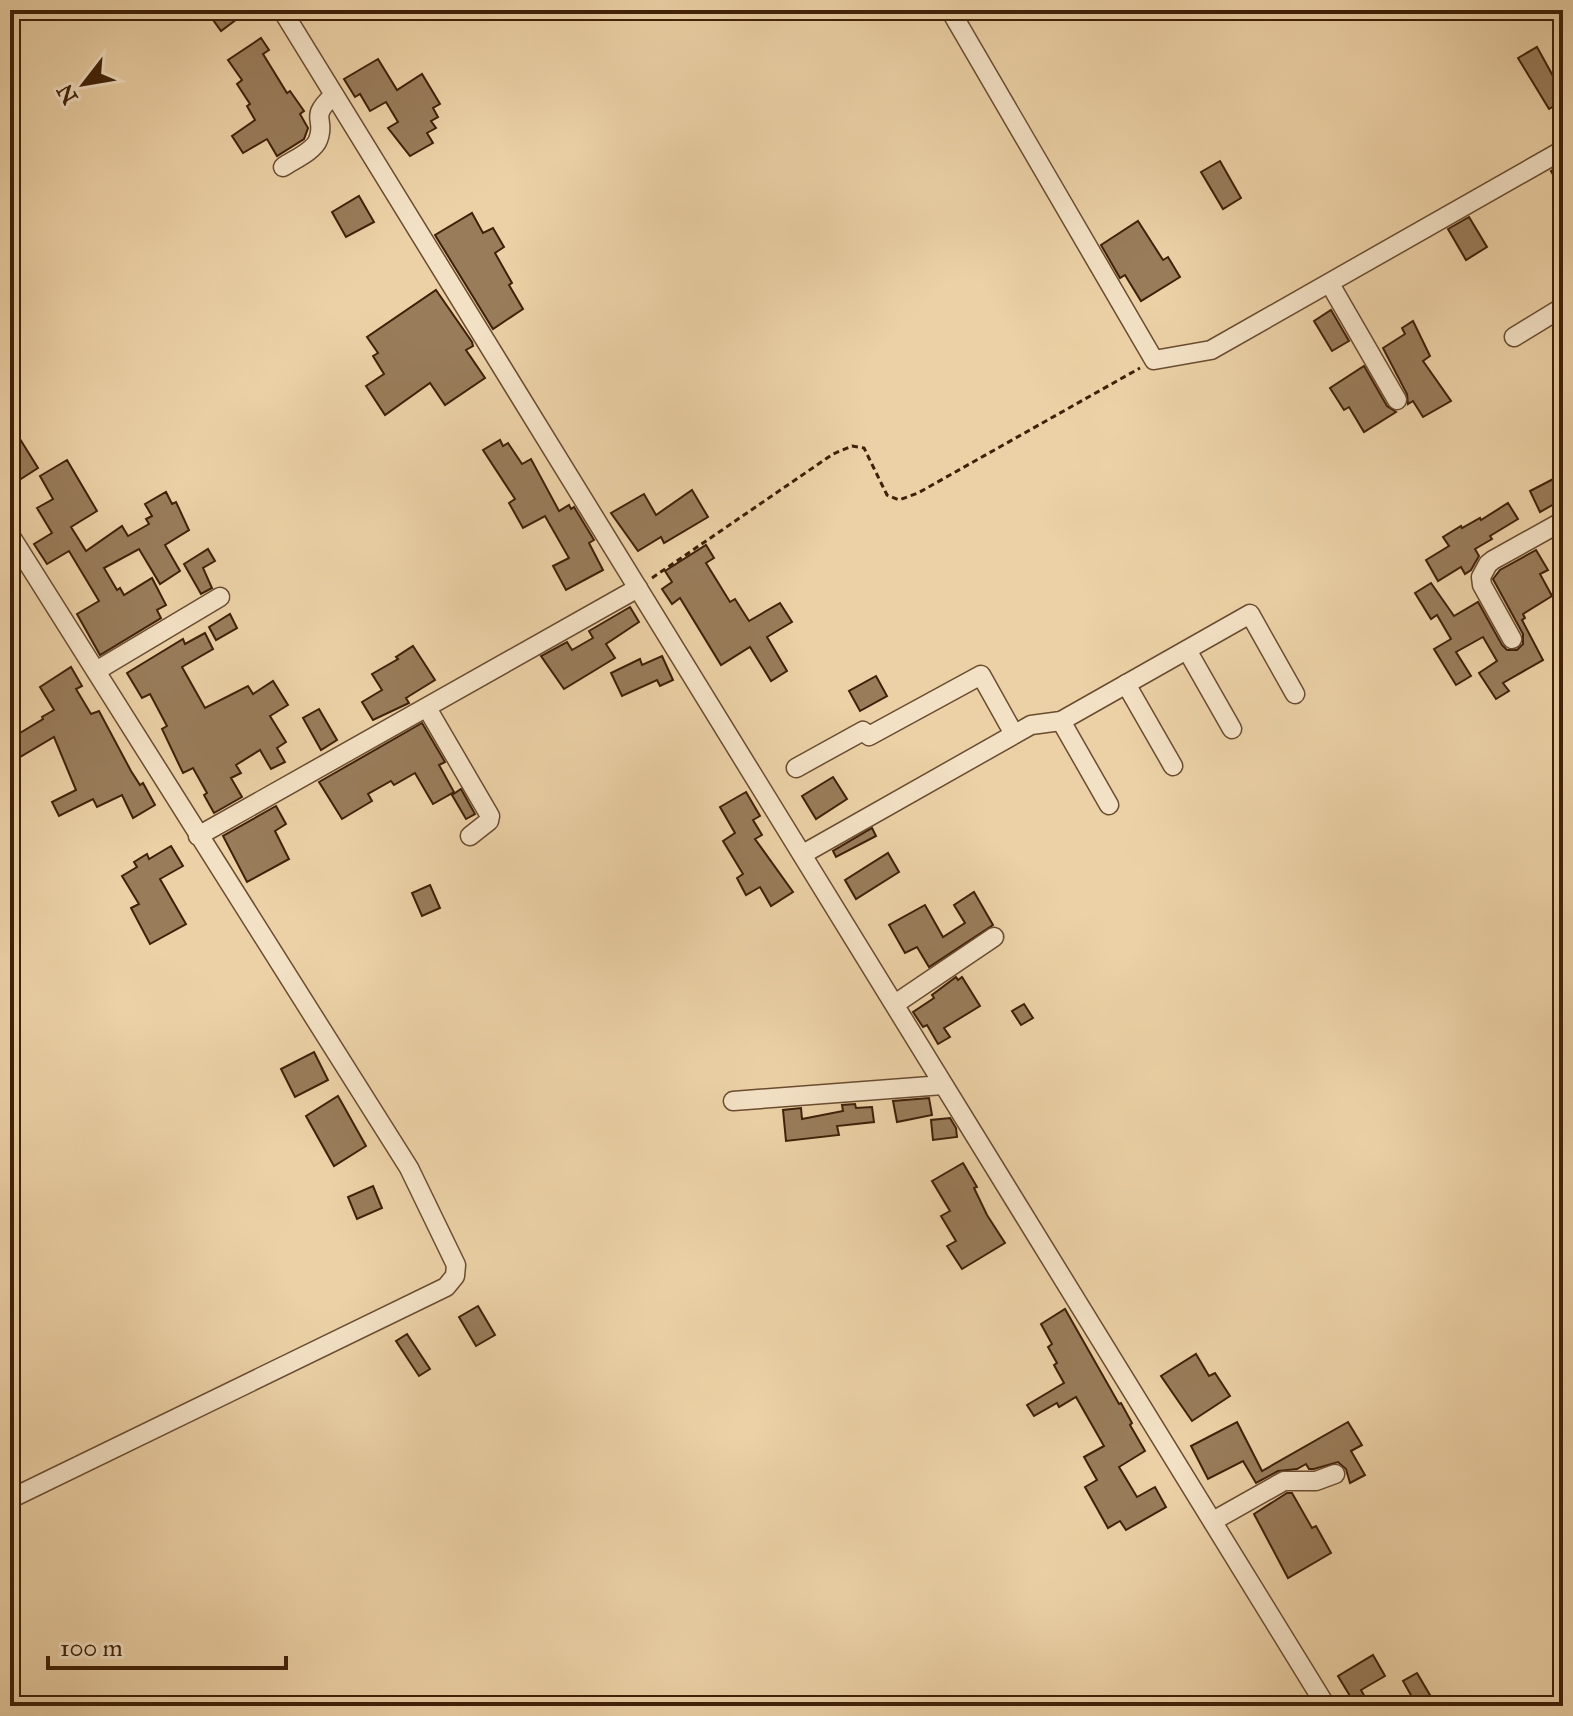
<svg xmlns="http://www.w3.org/2000/svg" width="1573" height="1716" font-family="'IM FELL Great Primer',serif">
<style>
.building{fill:#997c5a;stroke:#3f2008;stroke-width:2}
.lines{fill:none;stroke-linecap:round;stroke-linejoin:round}
.minor-casing{stroke:#6a4c30;stroke-width:21}
.path{stroke:#3f2008;stroke-width:3;stroke-dasharray:6 4;stroke-linecap:butt}
.minor{stroke:#f3e1c5;stroke-width:18}
</style>
<rect width="100%" height="100%" fill="#ecd1a6"/>
<filter id="stains"><feTurbulence type="fractalNoise" baseFrequency=".0025" numOctaves="4"/><feColorMatrix values="0 0 0 0 .2 0 0 0 0 .09 0 0 0 0 .02 0 0 0 .5 -.17"/></filter>
<radialGradient id="worn" r=".72"><stop offset=".6" stop-color="#630" stop-opacity="0"/><stop offset="1" stop-color="#630" stop-opacity=".3"/></radialGradient>
<g class="building">
<polygon points="206,10 249,10 221,31"/>
<polygon points="261,38 269,50 263,54 287,93 290,91 304,111 300,114 308,128 304,139 277,156 267,139 243,153 232,136 255,120 247,106 250,104 237,84 242,80 228,60"/>
<polygon points="1537,47 1553,76 1563,70 1563,101 1549,109 1518,58"/>
<polygon points="378,59 397,90 422,74 440,104 433,108 438,117 431,121 436,128 427,133 433,143 410,156 388,128 398,122 386,102 370,111 360,94 355,97 344,79"/>
<polygon points="1220,161 1241,198 1223,209 1201,172"/>
<polygon points="1563,164 1563,192 1551,171"/>
<polygon points="359,196 374,222 346,237 332,212"/>
<polygon points="472,213 483,233 493,228 504,247 495,253 512,283 509,285 523,309 493,329 435,235"/>
<polygon points="1469,217 1487,247 1466,260 1448,229"/>
<polygon points="1138,221 1163,260 1168,257 1180,277 1141,301 1125,275 1120,278 1101,245"/>
<polygon points="436,290 472,342 473,346 466,350 485,378 445,405 430,383 385,415 366,386 384,374 373,356 378,353 367,337"/>
<polygon points="1331,310 1349,341 1332,351 1314,321"/>
<polygon points="1413,321 1430,356 1423,361 1451,401 1423,417 1413,401 1408,404 1407,394 1383,348 1405,334 1402,328"/>
<polygon points="1364,366 1387,406 1396,412 1364,432 1349,407 1344,410 1330,388"/>
<polygon points="10,423 38,468 10,486"/>
<polygon points="500,440 503,446 508,443 522,464 531,459 559,511 569,505 571,509 574,507 594,540 589,543 603,570 566,590 553,566 569,558 545,516 523,528 509,503 515,499 483,450"/>
<polygon points="67,460 97,511 71,527 86,551 122,526 128,536 149,524 146,519 152,516 145,504 166,492 172,504 176,502 189,530 165,545 180,571 160,584 139,549 104,568 117,590 120,588 124,595 152,578 166,605 157,610 161,618 100,655 77,614 99,601 69,551 47,564 34,544 52,533 37,508 53,499 40,476"/>
<polygon points="1563,474 1563,499 1540,512 1530,491"/>
<polygon points="692,490 708,517 664,543 661,537 638,551 611,513 644,494 656,515"/>
<polygon points="1508,503 1518,519 1490,536 1492,539 1475,549 1479,556 1471,570 1465,574 1461,567 1438,581 1426,560 1449,546 1443,537 1461,526 1462,528 1480,518 1481,520"/>
<polygon points="706,545 714,558 706,563 730,602 735,599 749,621 780,603 792,622 767,637 787,671 771,681 750,647 721,665 680,598 672,604 662,589 672,582 665,571"/>
<polygon points="208,549 215,561 203,568 212,588 201,594 184,564"/>
<polygon points="1536,550 1548,570 1540,574 1552,596 1523,614 1525,618 1522,620 1543,660 1503,683 1509,691 1496,699 1479,673 1497,661 1483,637 1456,652 1471,676 1456,685 1434,649 1451,639 1437,615 1431,619 1415,593 1431,583 1454,616 1478,602 1502,645 1507,650 1517,650 1523,644 1523,634 1493,579 1500,570"/>
<polygon points="630,607 639,622 606,644 615,658 564,689 541,656 567,642 572,650 593,638 589,631"/>
<polygon points="230,614 237,628 216,640 209,627"/>
<polygon points="205,633 213,649 182,667 205,708 248,686 253,694 273,681 288,705 270,716 286,742 277,748 285,762 271,769 260,750 236,765 241,773 231,778 242,797 214,813 204,795 207,793 193,768 183,773 162,729 167,726 150,694 142,698 127,673 183,639 185,644"/>
<polygon points="413,646 435,680 406,698 409,703 373,720 362,702 382,690 372,674 398,659 396,657"/>
<polygon points="662,656 673,680 660,686 657,680 622,696 611,673 640,659 642,665"/>
<polygon points="71,667 82,686 76,689 91,714 99,711 131,771 140,785 143,783 155,805 133,818 122,795 97,807 93,799 59,816 52,802 76,790 54,737 10,763 10,739 43,719 42,717 54,710 40,687"/>
<polygon points="876,676 887,696 860,711 849,691"/>
<polygon points="319,709 337,740 321,750 303,718"/>
<polygon points="422,723 445,762 439,765 454,792 433,804 415,773 394,785 391,781 368,794 372,801 342,819 319,782"/>
<polygon points="833,777 847,799 816,819 802,796"/>
<polygon points="461,789 475,814 466,819 452,795"/>
<polygon points="746,792 760,816 753,820 762,835 755,839 793,892 771,906 760,887 746,895 737,878 743,874 723,841 735,833 720,807"/>
<polygon points="276,806 286,824 275,831 289,859 247,882 223,836"/>
<polygon points="872,828 876,836 836,857 833,851"/>
<polygon points="171,846 183,866 160,879 186,924 150,944 131,908 139,904 122,876 137,867 134,862 147,854 149,859"/>
<polygon points="888,853 899,872 856,899 845,880"/>
<polygon points="430,885 440,908 422,916 412,893"/>
<polygon points="974,892 993,925 929,967 917,947 905,953 889,925 925,905 943,937 965,923 954,905"/>
<polygon points="956,977 958,980 962,977 980,1006 944,1028 950,1037 938,1044 927,1025 923,1027 913,1012 934,998 932,995"/>
<polygon points="1024,1004 1033,1018 1021,1025 1012,1011"/>
<polygon points="314,1052 328,1080 295,1097 281,1069"/>
<polygon points="338,1096 366,1146 334,1166 306,1116"/>
<polygon points="929,1098 932,1115 897,1122 893,1101"/>
<polygon points="855,1104 856,1108 872,1107 874,1122 837,1126 839,1135 786,1141 783,1110 801,1108 802,1119 843,1111 842,1105"/>
<polygon points="950,1118 956,1128 957,1137 933,1140 931,1120"/>
<polygon points="963,1163 977,1187 974,1188 987,1215 1005,1243 962,1269 947,1246 956,1241 941,1216 950,1211 932,1181"/>
<polygon points="373,1186 382,1208 357,1219 348,1197"/>
<polygon points="478,1306 495,1335 476,1346 459,1317"/>
<polygon points="1065,1309 1119,1404 1121,1403 1132,1423 1130,1425 1145,1451 1119,1467 1137,1497 1155,1487 1166,1507 1126,1530 1120,1521 1108,1528 1085,1487 1097,1480 1084,1457 1104,1446 1076,1397 1059,1407 1057,1403 1034,1416 1027,1405 1064,1383 1054,1365 1057,1363 1048,1347 1052,1344 1041,1324"/>
<polygon points="407,1334 430,1369 419,1376 396,1341"/>
<polygon points="1196,1354 1209,1376 1215,1373 1230,1396 1192,1421 1161,1376"/>
<polygon points="1237,1422 1262,1471 1348,1422 1362,1445 1351,1451 1365,1475 1350,1483 1346,1469 1338,1462 1314,1469 1309,1469 1306,1464 1297,1469 1278,1471 1256,1483 1243,1461 1208,1479 1191,1446"/>
<polygon points="1287,1493 1292,1493 1312,1528 1316,1526 1331,1553 1288,1578 1254,1514"/>
<polygon points="1373,1655 1385,1676 1361,1690 1370,1706 1356,1706 1338,1676"/>
<polygon points="1417,1673 1434,1702 1427,1706 1417,1706 1403,1681"/>
</g>
<g class="lines">
<g class="minor-casing">
<g id="minor">
<polyline points="282,10 1326,1706"/>
<polyline points="950,10 1154,360 1211,350 1563,150"/>
<path d="M283,167C293,160 314,151 318,140C327,118 307,119 334,95"/>
<polyline points="1330,284 1397,400"/>
<polyline points="1514,337 1563,307"/>
<polyline points="10,535 409,1168 456,1265 455,1276 446,1287 10,1499"/>
<polyline points="1512,639 1482,585 1481,577 1488,564 1493,560 1563,521"/>
<polyline points="1187,650 1232,729"/>
<polyline points="96,671 220,597"/>
<polyline points="1126,684 1173,766"/>
<polyline points="427,708 490,816 489,821 470,836"/>
<polyline points="1061,721 1109,805"/>
<polyline points="796,768 863,731 869,736 981,675 1014,734"/>
<polyline points="198,836 638,588"/>
<polyline points="803,854 1031,725 1061,721 1250,614 1295,694"/>
<polyline points="895,1004 994,937"/>
<polyline points="733,1101 943,1085"/>
<polyline points="1213,1521 1284,1481 1316,1481 1335,1474"/>
</g>
</g>
<polyline class="path" points="652,578 833,454 852,446 864,448 887,495 899,500 918,493 1140,368"/>
<use href="#minor" class="minor"/>
</g>
<rect width="1573" height="1716" fill="none" stroke="#ecd1a6" stroke-width="40"/>
<rect x="12" y="12" width="1549" height="1692" fill="none" stroke="#3f2008" stroke-width="4"/>
<rect x="20" y="20" width="1533" height="1676" fill="none" stroke="#3f2008" stroke-width="2"/>
<g transform="translate(84 84) rotate(239)" stroke="#f3e1c5" stroke-width="6" paint-order="stroke">
<path d="M0-6L14 30L0 20L-14 30Z" fill="#3f2008"/>
<text y="-12" font-size="22" font-weight="bold" text-anchor="middle" fill="#3f2008">N</text>
</g>
<path d="M48 1656v12h238v-12" fill="none" stroke="#3f2008" stroke-width="4"/>
<text x="60" y="1656" font-size="24" fill="#3f2008" stroke="#f3e1c5" stroke-width="6" paint-order="stroke">100 m</text>
<rect width="100%" height="100%" filter="url(#stains)"/>
<rect width="100%" height="100%" fill="url(#worn)"/>
</svg>
